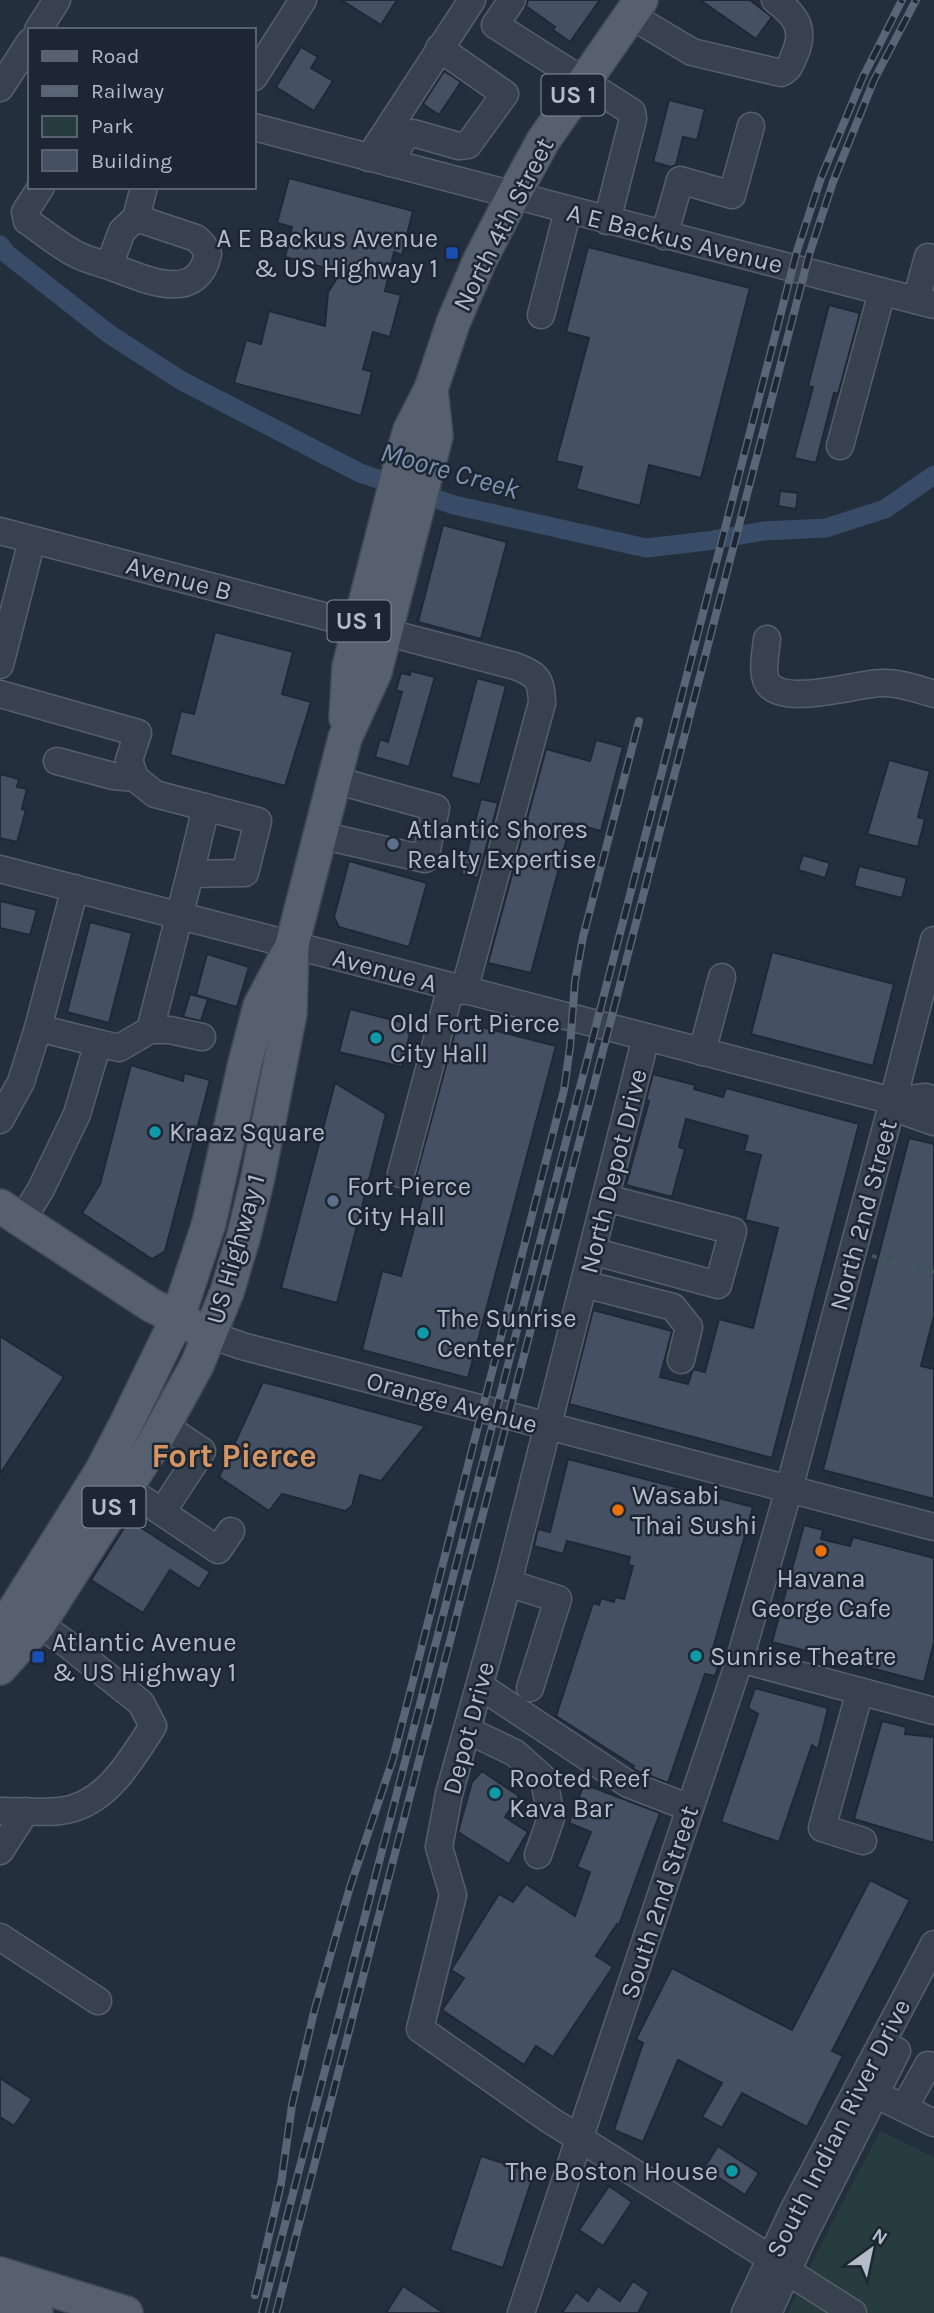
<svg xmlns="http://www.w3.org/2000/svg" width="934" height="2313" font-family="Karla,sans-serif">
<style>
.green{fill:#263c3f}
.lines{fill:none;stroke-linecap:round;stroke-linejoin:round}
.canal{stroke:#394c67;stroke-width:19}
.building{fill:#455162;stroke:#1f2835;stroke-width:2}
.minor-casing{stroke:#565f6c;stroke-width:29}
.major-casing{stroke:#414a57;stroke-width:36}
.path{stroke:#44595c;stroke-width:3.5;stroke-dasharray:5 5;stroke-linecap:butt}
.minor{stroke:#38414e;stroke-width:26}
.major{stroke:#56606e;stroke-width:33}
.rail-casing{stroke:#5a6575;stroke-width:8}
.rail{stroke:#1d2633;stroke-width:5;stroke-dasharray:16;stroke-linecap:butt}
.transit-dot{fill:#1a4fb4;stroke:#1d2633;stroke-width:2.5}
.service-dot{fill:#5c6f8a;stroke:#1d2633;stroke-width:2.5}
.culture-dot{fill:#0f9aa8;stroke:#1d2633;stroke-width:2.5}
.food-dot{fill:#e8710a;stroke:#1d2633;stroke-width:2.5}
.labels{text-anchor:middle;stroke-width:5;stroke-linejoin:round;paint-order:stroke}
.shield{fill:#1d2633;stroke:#878f9c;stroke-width:2}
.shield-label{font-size:24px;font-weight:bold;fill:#b4bcc9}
.street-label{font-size:26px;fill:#b4bcc9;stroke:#1d2633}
.poi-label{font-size:26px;fill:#b4bcc9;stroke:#1d2633;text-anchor:start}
.water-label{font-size:28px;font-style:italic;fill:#7c92b1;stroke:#1d2633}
.district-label{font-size:33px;font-weight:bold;fill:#d59563;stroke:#1d2633}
</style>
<rect width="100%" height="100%" fill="#242f3e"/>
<polygon class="green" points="880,2131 934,2157 934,2313 788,2313 802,2281"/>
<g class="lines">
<polyline class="canal" points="0,245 7,254 109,334 182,381 360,473 454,505 646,548 707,541 763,531 826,528 885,509 934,475"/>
</g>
<g class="building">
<polygon points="341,0 397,0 381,25"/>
<polygon points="528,0 600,0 570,42 553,30 555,27 526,6"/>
<polygon points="700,0 750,0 772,17 756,39"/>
<polygon points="301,47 318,57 311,68 333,81 314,111 276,87"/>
<polygon points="444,71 461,82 439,115 423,104"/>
<polygon points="669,100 705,109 697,140 683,137 676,165 671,167 653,162"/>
<polygon points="289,178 413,211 402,255 394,252 385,291 401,295 390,337 373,332 363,369 372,372 361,416 234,383 246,340 261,344 269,311 325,326 328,292 341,272 285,257 292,227 277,223"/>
<polygon points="588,247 750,288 701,478 649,465 640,506 576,489 582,467 556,461 589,338 566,332"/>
<polygon points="829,305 860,313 838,394 834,393 816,463 794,458 813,387 808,386"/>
<polygon points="780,491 798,493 796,509 778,506"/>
<polygon points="443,525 507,542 481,639 418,622"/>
<polygon points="215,632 293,652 282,694 311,702 285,786 170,755 181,711 194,714"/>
<polygon points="411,671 435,677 409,767 375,757 380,739 388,742 402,692 396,690 401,673 410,675"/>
<polygon points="477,678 506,686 480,785 451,777"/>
<polygon points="596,740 623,747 601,831 571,823 531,973 488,963 546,749 590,761"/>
<polygon points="889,760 930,771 918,817 925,819 918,847 867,834"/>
<polygon points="0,774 19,779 17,787 27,789 22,809 26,810 17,842 0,838"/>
<polygon points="481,799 498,803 478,878 461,874"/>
<polygon points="803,855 830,863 825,878 798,870"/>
<polygon points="349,861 427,883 409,947 339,927 334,917"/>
<polygon points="859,866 907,878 902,898 854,886"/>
<polygon points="0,901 37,910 30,935 0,928"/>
<polygon points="90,922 132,933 109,1023 67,1012"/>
<polygon points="772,952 894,984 873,1066 751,1034"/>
<polygon points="207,954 249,967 237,1007 196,995"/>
<polygon points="190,994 208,999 201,1021 183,1017"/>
<polygon points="350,1009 412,1025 402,1067 339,1052"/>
<polygon points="458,1021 556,1046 468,1378 362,1350 382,1271 401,1276 426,1184 415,1180"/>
<polygon points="131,1065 183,1081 184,1073 210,1080 165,1251 152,1259 82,1213 100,1184"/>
<polygon points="653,1074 695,1085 694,1089 723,1097 726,1088 859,1124 772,1458 569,1404 593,1310 672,1331 660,1377 688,1384 693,1369 705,1372 719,1319 753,1328 778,1228 745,1220 761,1155 744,1151 748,1136 686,1119 679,1147 685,1149 672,1197 626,1185 649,1101 646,1100"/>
<polygon points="335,1083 386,1114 337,1303 281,1288"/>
<polygon points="909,1138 934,1144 934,1316 921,1366 934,1369 934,1499 823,1470"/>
<polygon points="0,1336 64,1377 0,1474"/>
<polygon points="263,1382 305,1393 425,1426 381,1481 360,1475 352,1506 345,1511 282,1494 269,1511 219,1477"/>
<polygon points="568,1459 753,1507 710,1659 720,1662 715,1676 705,1674 668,1783 635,1770 633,1768 634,1766 556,1716 593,1603 599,1605 601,1598 614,1602 615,1597 624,1599 633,1566 628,1565 630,1557 567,1541 563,1554 534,1546 538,1529 550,1532"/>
<polygon points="129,1520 210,1572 199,1589 170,1570 143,1613 91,1580"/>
<polygon points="804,1525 823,1530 821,1539 850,1546 853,1537 934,1558 934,1642 924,1682 772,1642"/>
<polygon points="755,1688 828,1708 818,1749 812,1745 779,1842 721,1822 758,1714 748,1708"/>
<polygon points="882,1721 906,1727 905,1734 934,1737 934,1843 854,1819"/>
<polygon points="482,1771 519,1796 505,1817 528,1832 509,1864 458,1832 472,1782"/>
<polygon points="584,1784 660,1813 619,1925 617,1924 596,1956 613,1967 553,2057 536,2046 524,2065 442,2010 464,1978 451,1970 499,1894 513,1902 526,1884 575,1916 590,1872 577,1867 591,1832 569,1823"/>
<polygon points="870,1880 910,1900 832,2051 843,2056 807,2127 742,2093 722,2128 702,2117 722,2083 678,2060 643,2142 614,2130 643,2043 636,2039 672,1968 792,2030"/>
<polygon points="0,2078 32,2099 14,2126 0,2117"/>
<polygon points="718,2146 759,2173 745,2195 704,2168"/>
<polygon points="481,2156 534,2173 503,2268 450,2250"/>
<polygon points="609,2186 632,2202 603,2246 579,2230"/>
<polygon points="633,2281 649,2292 638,2313 562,2313 576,2292 588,2301 598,2286 620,2301"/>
<polygon points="403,2286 444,2313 386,2313"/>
</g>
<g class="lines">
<g class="minor-casing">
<g id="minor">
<polyline points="512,0 495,25 632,112 633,119 607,221"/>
<path d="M630,15L692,52L781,73C789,69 791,64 794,56C806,30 797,16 775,0"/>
<polyline points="38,30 57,0"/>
<polyline points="254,77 303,0"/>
<polyline points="0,88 30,42"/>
<polyline points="254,127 934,305"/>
<polyline points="369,158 472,0"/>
<polyline points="390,163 403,139 413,133 459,146 468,145 505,94 439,48"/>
<path d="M41,187L25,212L27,221C42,231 56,243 72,252C85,260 98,262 112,267C145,279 197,305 208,254L203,245L196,238L136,218L122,231L109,266"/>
<polyline points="136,218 144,187"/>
<polyline points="664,236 680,180 732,195 751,126"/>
<polyline points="916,300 928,257"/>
<polyline points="541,315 568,210"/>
<polyline points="840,446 882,292"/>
<polyline points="0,531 358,625"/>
<path d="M385,632L515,666C538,675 541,679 542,703L464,991"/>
<path d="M767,639C766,651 760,677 770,686C790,705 855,684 881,683C898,682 918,689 934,694"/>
<polyline points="0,665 32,540"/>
<polyline points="0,694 138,733 129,760 135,778 155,794 258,821 245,873 190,874 150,1030 119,1048 98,1043"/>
<polyline points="57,761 113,776 135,778"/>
<polyline points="320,835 425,859 436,808 335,780"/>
<polyline points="0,869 893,1101 926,1097 934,1100"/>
<polyline points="190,874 206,807"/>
<polyline points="150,1030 170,1030 202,1037"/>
<polyline points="646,1037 508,1583 449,1794 439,1847 453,1895 420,2029 550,2120 770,2258"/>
<polyline points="702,1052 722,977"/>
<polyline points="893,1101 906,1112 934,1122"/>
<polyline points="0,1120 21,1082 38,1028 75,888"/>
<polyline points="401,1174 451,987"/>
<polyline points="22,1220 41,1189 77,1114 98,1043 38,1028"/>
<polyline points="592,1251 718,1285 733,1231 606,1198"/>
<polyline points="584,1284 673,1307 689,1327 681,1360"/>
<polyline points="211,1335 242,1346 934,1527"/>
<polyline points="126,1488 218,1550 231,1531"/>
<polyline points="162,1512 202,1451 165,1426"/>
<polyline points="508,1583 558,1599 530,1688"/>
<polyline points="740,1659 934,1711"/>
<polyline points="480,1686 628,1784 690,1808"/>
<polyline points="860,1691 822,1828 863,1841"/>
<polyline points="467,1730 515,1753 544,1779 551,1818 538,1855"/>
<path d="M0,1811C20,1811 41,1813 60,1811C106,1806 131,1760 153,1726L141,1703L67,1644L39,1624"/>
<polyline points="0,1851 26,1811"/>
<polyline points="0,1937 98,2001"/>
<polyline points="875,2094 934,2123"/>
<polyline points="904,2108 928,2065"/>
<polyline points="787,2271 853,2313"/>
<polyline points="521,2313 740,1659 789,1489 893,1101 934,940"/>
<polyline points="745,2313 794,2209 934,1944"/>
<polyline points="768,2313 804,2235 897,2051"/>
</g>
</g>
<g class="major-casing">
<g id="major">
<polyline points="346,718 349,667 405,447 410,430 431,389 453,323 480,260 513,196 543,141 641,0"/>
<polyline points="0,1206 151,1305 197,1328"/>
<polyline points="0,1641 15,1609 101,1472 127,1422 177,1319 209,1223 245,1063 260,1006 288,953"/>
<polyline points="0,1668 39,1624 149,1452 197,1365 227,1292 244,1235 258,1177 290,1013 292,945 345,738 375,672 436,436 431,389"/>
<polyline points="0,2274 126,2313"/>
<polyline points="0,2301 36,2313"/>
</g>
</g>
<polyline class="path" points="872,1256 934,1272"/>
<use href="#minor" class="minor"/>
<use href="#major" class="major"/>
<g class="rail-casing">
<g id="rail">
<polyline points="255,2295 281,2184 292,2105 314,2012 350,1887 393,1759 564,1090 570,1047 575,981 583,937 639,721"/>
<polyline points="262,2313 797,251 821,178 863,77 902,0"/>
<polyline points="276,2313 809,255 833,182 874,80 916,0"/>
</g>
</g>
<use href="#rail" class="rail"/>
</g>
<g class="transit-dot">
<rect x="445" y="246" width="14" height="14" rx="3.5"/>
<rect x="31" y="1650" width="14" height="14" rx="3.5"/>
</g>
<g class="service-dot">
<circle cx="393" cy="844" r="7"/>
<circle cx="333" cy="1201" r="7"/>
</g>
<g class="culture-dot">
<circle cx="376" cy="1038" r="7"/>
<circle cx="155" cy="1132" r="7"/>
<circle cx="423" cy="1333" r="7"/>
<circle cx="696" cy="1656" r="7"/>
<circle cx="495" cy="1793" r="7"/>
<circle cx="732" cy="2171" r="7"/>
</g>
<g class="food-dot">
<circle cx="618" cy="1510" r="7"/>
<circle cx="821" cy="1551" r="7"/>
</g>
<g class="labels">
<g class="shield">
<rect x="541.5" y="74.5" width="63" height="41" rx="5"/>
<rect x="327.5" y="600.5" width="63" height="41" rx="5"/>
<rect x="82.5" y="1486.5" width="63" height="41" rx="5"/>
</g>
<g class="shield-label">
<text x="573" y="103">US 1</text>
<text x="359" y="629">US 1</text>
<text x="114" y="1515">US 1</text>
</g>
<g class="street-label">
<text transform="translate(503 224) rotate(-63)" y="9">North 4th Street</text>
<text transform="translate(675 238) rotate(14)" y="9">A E Backus Avenue</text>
<text transform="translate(179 578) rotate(15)" y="9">Avenue B</text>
<text transform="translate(385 970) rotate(15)" y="9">Avenue A</text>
<text transform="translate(613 1171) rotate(-76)" y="9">North Depot Drive</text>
<text transform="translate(863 1215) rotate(-75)" y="9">North 2nd Street</text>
<text transform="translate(235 1249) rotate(-74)" y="9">US Highway 1</text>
<text transform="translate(452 1402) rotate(15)" y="9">Orange Avenue</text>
<text transform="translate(468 1728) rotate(-75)" y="9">Depot Drive</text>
<text transform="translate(659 1902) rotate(-72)" y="9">South 2nd Street</text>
<text transform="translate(838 2128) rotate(-63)" y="9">South Indian River Drive</text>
</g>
<g class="poi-label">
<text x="438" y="247" text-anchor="end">A E Backus Avenue<tspan x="438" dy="30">&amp; US Highway 1</tspan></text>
<text x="407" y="838">Atlantic Shores<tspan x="407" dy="30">Realty Expertise</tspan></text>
<text x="390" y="1032">Old Fort Pierce<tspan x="390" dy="30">City Hall</tspan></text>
<text x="169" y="1141">Kraaz Square</text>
<text x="347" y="1195">Fort Pierce<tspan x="347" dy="30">City Hall</tspan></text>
<text x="437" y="1327">The Sunrise<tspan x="437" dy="30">Center</tspan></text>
<text x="632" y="1504">Wasabi<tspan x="632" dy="30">Thai Sushi</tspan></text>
<text x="821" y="1587" text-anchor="middle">Havana<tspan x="821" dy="30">George Cafe</tspan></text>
<text x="52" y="1651">Atlantic Avenue<tspan x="52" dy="30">&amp; US Highway 1</tspan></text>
<text x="710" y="1665">Sunrise Theatre</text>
<text x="509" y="1787">Rooted Reef<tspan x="509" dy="30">Kava Bar</tspan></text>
<text x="718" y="2180" text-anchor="end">The Boston House</text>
</g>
<g class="water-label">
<text transform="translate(450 470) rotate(16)" y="10">Moore Creek</text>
</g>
<g class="district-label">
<text x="234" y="1467">Fort Pierce</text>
</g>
</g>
<rect x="28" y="28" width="228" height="161" fill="#1d2633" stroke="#59626f" stroke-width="2"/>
<rect x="42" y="51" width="35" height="10" fill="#56606e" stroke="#59626f" stroke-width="2"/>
<text x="91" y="63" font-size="21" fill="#b4bcc9">Road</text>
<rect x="42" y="86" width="35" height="10" fill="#5a6575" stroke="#59626f" stroke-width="2"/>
<text x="91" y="98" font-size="21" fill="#b4bcc9">Railway</text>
<rect x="42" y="116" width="35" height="21" fill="#263c3f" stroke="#59626f" stroke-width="2"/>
<text x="91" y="133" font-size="21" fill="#b4bcc9">Park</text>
<rect x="42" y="150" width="35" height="21" fill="#455162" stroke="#59626f" stroke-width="2"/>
<text x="91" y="168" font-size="21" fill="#b4bcc9">Building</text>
<g transform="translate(871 2250) rotate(33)" stroke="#1d2633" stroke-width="5" paint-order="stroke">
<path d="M0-5L12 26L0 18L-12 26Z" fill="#b4bcc9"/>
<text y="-10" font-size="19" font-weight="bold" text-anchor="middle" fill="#b4bcc9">N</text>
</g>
</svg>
